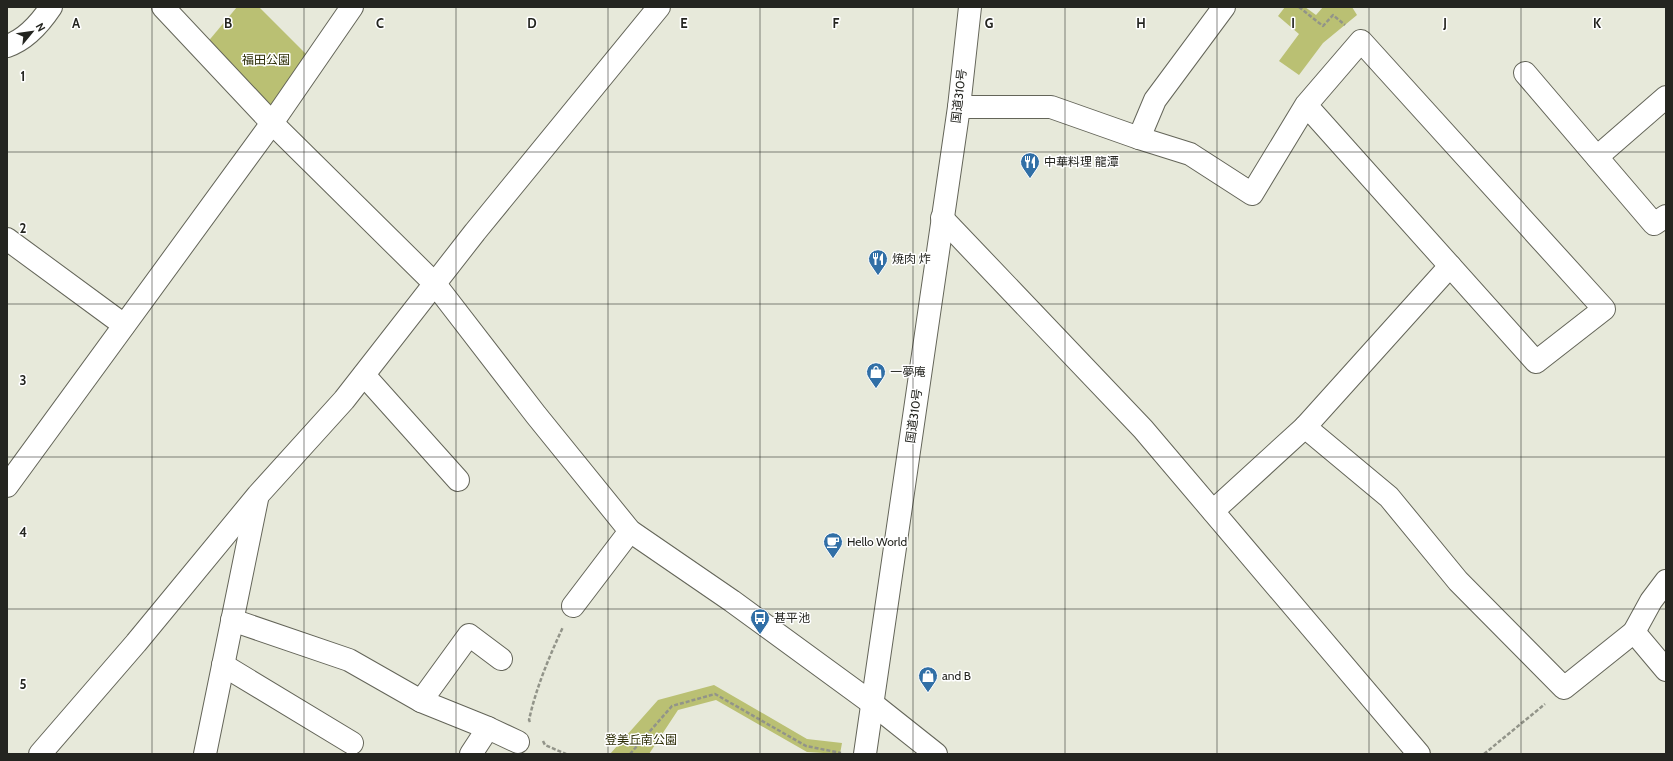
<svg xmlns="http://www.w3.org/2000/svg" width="1673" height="761" font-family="Cabin,'Noto Sans JP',sans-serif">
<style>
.green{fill:#bac073}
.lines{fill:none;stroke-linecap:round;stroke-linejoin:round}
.minor-casing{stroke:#646559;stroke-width:24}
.highway-casing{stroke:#646559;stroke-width:24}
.path{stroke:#929489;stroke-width:2.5;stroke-dasharray:4 2;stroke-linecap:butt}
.minor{stroke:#fff;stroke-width:22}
.highway{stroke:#fff;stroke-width:22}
.grid{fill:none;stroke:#242520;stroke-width:1;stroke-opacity:0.55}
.labels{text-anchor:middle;stroke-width:3;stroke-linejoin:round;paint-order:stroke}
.park-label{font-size:12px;fill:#2c2d06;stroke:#fff}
.street-label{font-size:12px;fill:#242520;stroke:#fff}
.poi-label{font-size:12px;fill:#242520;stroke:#fff;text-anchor:start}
.grid-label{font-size:13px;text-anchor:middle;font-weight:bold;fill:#242520;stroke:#fff;stroke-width:3;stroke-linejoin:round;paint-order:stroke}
</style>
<rect width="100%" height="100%" fill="#e7e9da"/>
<g class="green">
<polygon points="237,7 259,7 309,57 274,104 264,104 206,44"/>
<polygon points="1285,7 1305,7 1316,15 1323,7 1352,7 1357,15 1323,43 1299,75 1279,61 1299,34 1278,16"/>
<polygon points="714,685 807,739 842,743 840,754 807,752 716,700 678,710 649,754 610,754 658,700"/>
</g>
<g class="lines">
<g class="minor-casing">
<g id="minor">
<polyline points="163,7 272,123 435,284 536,415 630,531 732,601 873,704 936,754"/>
<path d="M7,46C25,40 41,22 51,7"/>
<polyline points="1525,73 1654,224 1666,216"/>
<polyline points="959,107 1051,107 1139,138 1190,154 1252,194 1306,105 1361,41 1604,309 1536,362 1306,105"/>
<polyline points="1139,138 1155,100 1224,7"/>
<polyline points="1597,157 1666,97"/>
<polyline points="942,218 1143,429 1419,754"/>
<polyline points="7,239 124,325"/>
<polyline points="364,375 458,480"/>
<polyline points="1305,427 1389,497 1458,581 1564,688 1634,632 1651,601 1666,581"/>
<polyline points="7,486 272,123 352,7"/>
<polyline points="1213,511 1305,427 1450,266"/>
<polyline points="573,606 630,531"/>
<polyline points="232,620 349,660 421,701 488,728 471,754"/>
<polyline points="1634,632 1666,670"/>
<polyline points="223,665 352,743"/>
<polyline points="421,701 469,635 501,659"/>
<polyline points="488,728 518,742"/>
<polyline points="40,754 136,643 258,495 344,400 475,232 659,7"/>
<polyline points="205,754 257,499"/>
</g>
</g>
<g class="highway-casing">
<polyline id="highway" points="865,754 959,107 970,7"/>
</g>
<g class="path">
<polyline points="1299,7 1323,26 1333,15 1345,25"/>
<path d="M530,722L529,720C536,688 549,657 563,627"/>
<polyline points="543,741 545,745 566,754"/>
<polyline points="630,754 672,706 715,694 806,746 841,753"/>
<polyline points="1484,754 1545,704"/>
</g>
<use href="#minor" class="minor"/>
<use href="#highway" class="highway"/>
</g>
<path class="grid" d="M152,7V754M304,7V754M456,7V754M608,7V754M760,7V754M913,7V754M1065,7V754M1217,7V754M1369,7V754M1521,7V754M7,152H1666M7,304H1666M7,457H1666M7,609H1666"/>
<defs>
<g id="restaurant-pin" transform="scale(1)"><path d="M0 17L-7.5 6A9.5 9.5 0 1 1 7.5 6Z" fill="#316fa6" stroke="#fff"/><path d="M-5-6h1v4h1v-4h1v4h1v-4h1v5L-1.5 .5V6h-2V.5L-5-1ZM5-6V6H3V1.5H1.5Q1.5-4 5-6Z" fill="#fff"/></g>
<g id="shop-pin" transform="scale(1)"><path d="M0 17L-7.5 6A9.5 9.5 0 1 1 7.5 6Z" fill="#316fa6" stroke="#fff"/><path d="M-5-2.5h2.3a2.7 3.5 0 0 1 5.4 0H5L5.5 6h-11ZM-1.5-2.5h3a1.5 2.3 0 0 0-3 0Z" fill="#fff"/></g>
<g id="cafe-pin" transform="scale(1)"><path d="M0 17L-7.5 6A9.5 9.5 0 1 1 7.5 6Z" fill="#316fa6" stroke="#fff"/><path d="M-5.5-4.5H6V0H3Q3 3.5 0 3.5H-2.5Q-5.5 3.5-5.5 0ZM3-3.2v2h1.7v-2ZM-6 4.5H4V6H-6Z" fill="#fff"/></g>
<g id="bus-pin" transform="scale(1)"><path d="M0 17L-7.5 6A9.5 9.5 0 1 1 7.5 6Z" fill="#316fa6" stroke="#fff"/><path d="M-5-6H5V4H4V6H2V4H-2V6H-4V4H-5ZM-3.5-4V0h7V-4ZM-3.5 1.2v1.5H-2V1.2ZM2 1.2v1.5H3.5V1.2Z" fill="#fff"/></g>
</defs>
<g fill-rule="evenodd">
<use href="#restaurant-pin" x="1030" y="162"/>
<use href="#restaurant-pin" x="878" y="259"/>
<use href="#shop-pin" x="876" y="372"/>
<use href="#cafe-pin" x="833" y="542"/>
<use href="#bus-pin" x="760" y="618"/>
<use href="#shop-pin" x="928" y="676"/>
</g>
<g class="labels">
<g class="park-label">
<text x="266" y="64">福田公園</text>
<text x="641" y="744">登美丘南公園</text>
</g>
<g class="street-label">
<text transform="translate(959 96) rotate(-83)" y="4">国道310号</text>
<text transform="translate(914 416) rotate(-82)" y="4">国道310号</text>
</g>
<g class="poi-label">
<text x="1044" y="166">中華料理 龍潭</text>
<text x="892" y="263">焼肉 炸</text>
<text x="890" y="376">一夢庵</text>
<text x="847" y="546">Hello World</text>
<text x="774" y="622">甚平池</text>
<text x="942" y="680">and B</text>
</g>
</g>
<g class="grid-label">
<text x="76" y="28">A</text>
<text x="228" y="28">B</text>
<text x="380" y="28">C</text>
<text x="532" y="28">D</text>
<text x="684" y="28">E</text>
<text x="836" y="28">F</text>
<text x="989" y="28">G</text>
<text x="1141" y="28">H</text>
<text x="1293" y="28">I</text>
<text x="1445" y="28">J</text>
<text x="1597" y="28">K</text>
<text x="23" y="81">1</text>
<text x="23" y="233">2</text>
<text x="23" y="385">3</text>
<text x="23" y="537">4</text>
<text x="23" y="689">5</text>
</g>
<rect width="1673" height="761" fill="none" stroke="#242520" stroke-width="16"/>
<g transform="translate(32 32) rotate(61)" stroke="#ffffff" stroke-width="3" paint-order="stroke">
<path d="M0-3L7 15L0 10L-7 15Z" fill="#242520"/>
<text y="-6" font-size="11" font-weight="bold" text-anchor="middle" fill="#242520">N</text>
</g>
</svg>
